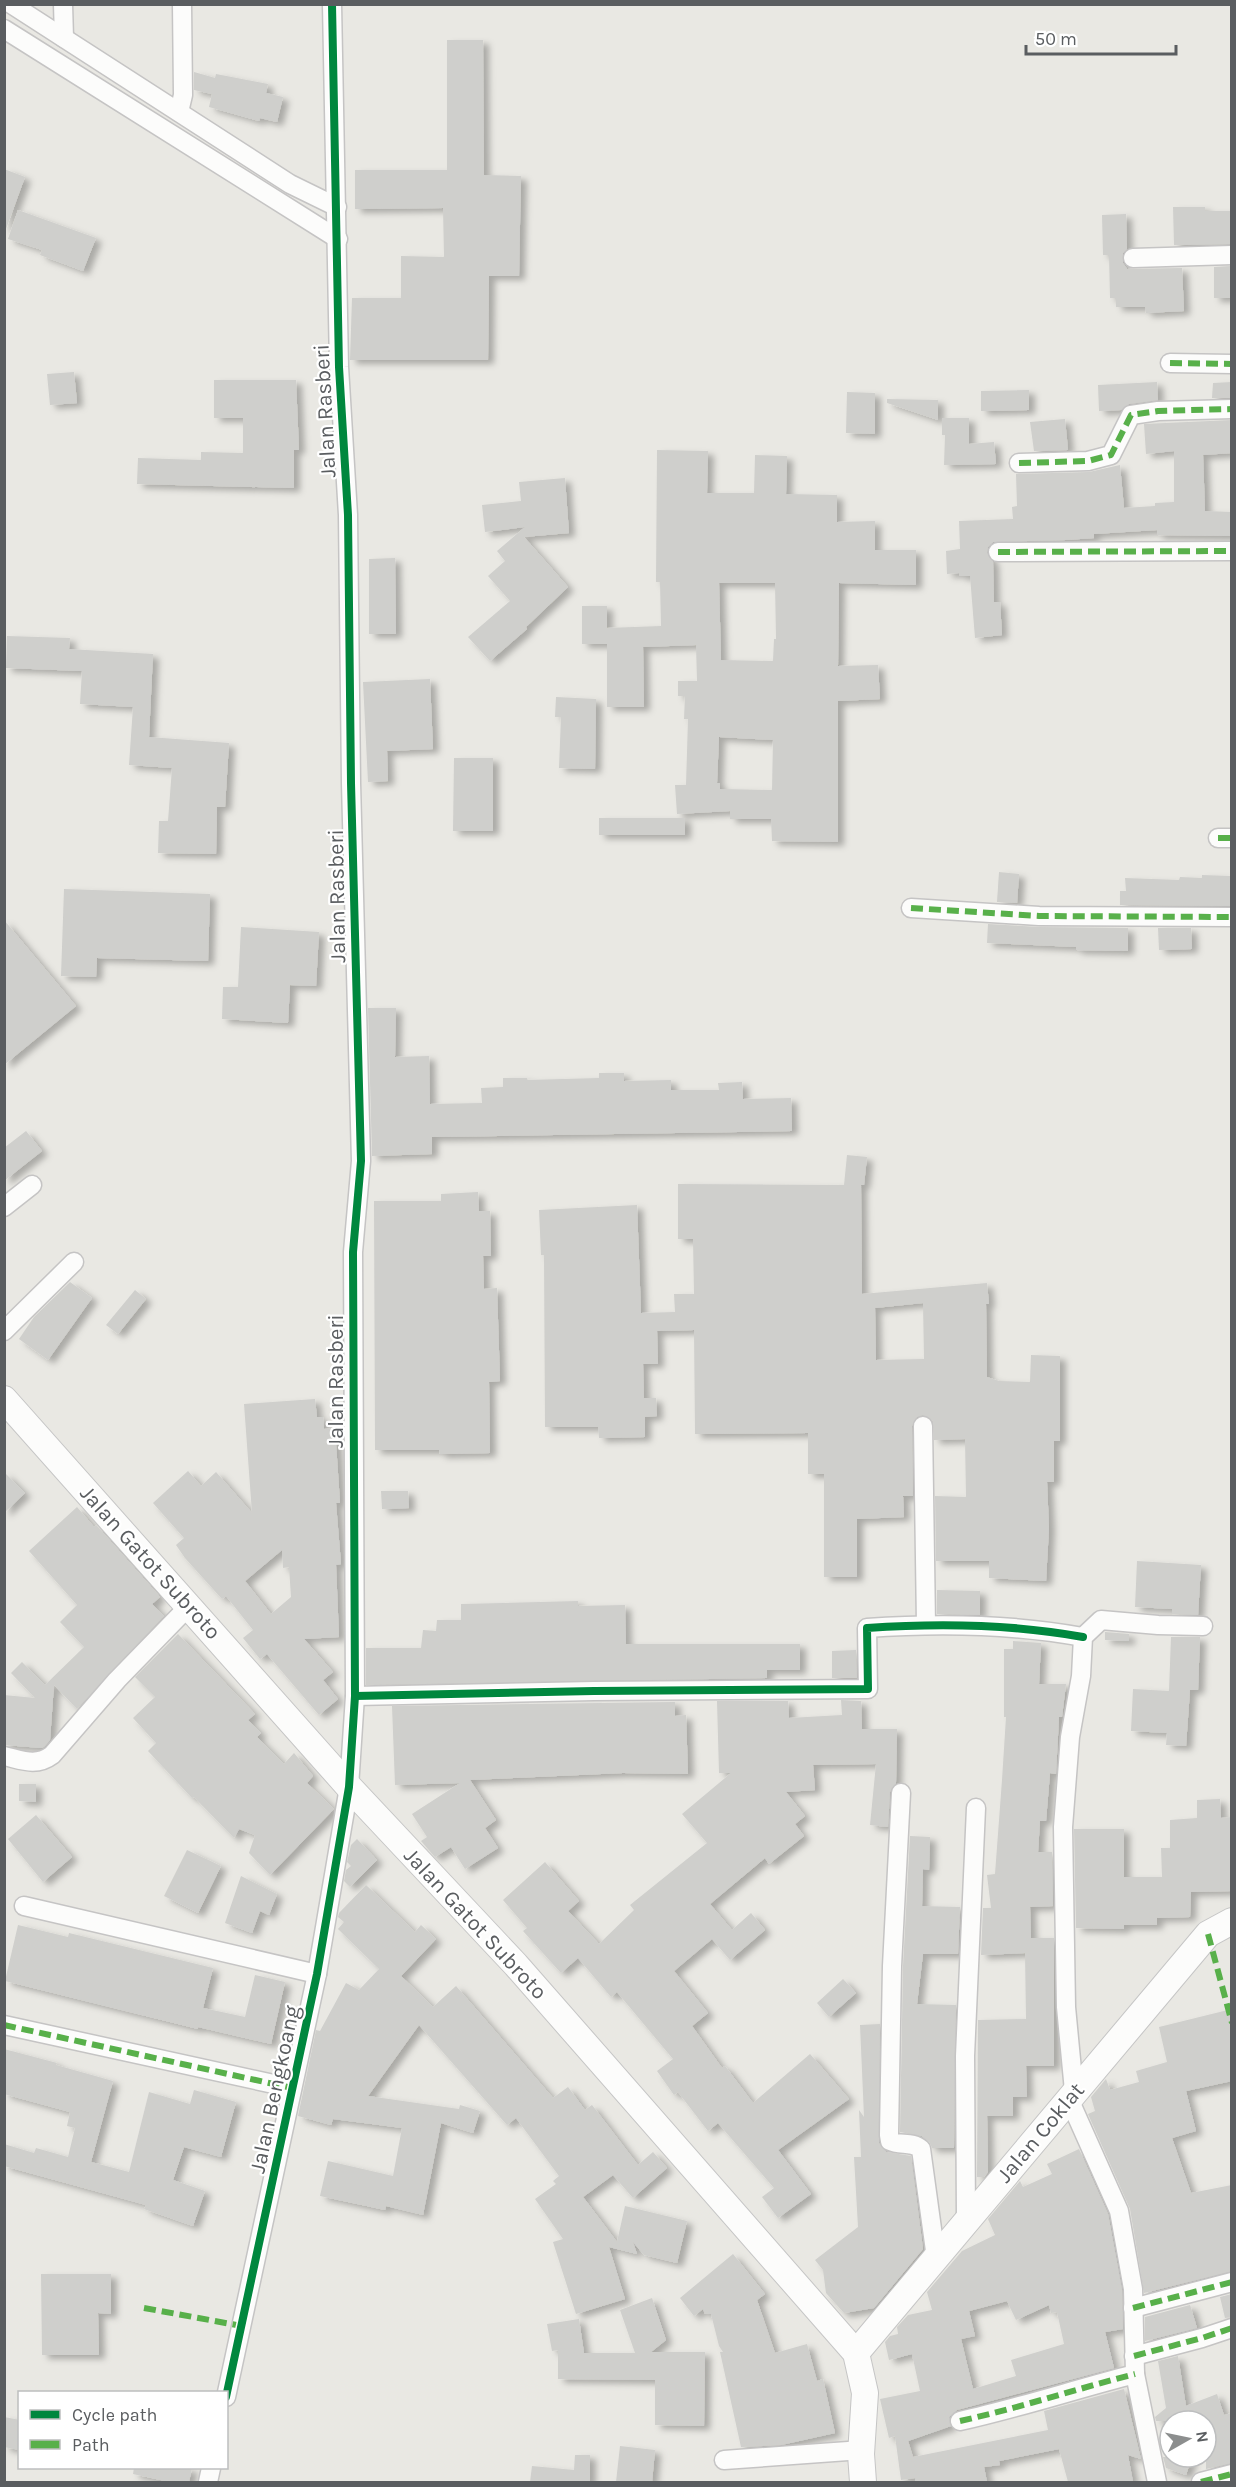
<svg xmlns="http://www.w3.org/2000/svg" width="1236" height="2487" font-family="Karla,sans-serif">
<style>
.building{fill:#cfcfcc;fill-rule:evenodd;filter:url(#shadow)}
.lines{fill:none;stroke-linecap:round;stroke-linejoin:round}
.street-casing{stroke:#c5c4c4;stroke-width:21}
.secondary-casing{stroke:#c5c5c5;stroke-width:28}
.street{stroke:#fcfcfb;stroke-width:18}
.secondary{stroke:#fcfcfb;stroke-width:26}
.quiet{stroke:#58b04a;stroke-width:6;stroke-dasharray:12 6;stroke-linecap:butt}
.cycleway-casing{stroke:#fff;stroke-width:11}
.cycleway{stroke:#00873e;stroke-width:8}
.labels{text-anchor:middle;stroke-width:4.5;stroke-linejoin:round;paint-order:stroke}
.street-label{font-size:22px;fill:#5a5d60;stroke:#fff}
</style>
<defs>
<filter id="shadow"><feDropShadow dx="6" dy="4" stdDeviation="3" flood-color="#0004"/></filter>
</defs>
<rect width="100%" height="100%" fill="#e9e8e3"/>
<g class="building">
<polygon points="447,40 483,40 484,175 521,176 519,276 489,276 488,360 350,360 352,298 401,298 401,256 444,257 443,208 355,209 355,170 447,170"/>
<polygon points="194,72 215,78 216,74 268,84 266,93 283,97 277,122 260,118 259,121 209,107 212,94 194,90"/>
<polygon points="4,169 25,177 6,229 4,228"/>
<polygon points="1173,207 1205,207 1205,211 1231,211 1231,244 1174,245"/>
<polygon points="18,210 96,238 83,271 40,255 42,250 8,239"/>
<polygon points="1126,214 1127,249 1123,253 1123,263 1127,269 1182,268 1184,311 1146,313 1145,307 1116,307 1116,298 1110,298 1109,255 1103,255 1102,215"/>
<polygon points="1231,266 1232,298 1214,298 1214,267"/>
<polygon points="74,372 77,403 50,405 47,374"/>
<polygon points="214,380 296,380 299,450 294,450 294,488 137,484 138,458 201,460 201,452 243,453 243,418 214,418"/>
<polygon points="1157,382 1158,400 1129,404 1121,410 1099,411 1098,385"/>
<polygon points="1232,382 1232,398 1212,398 1213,383"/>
<polygon points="1029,390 1029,410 981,411 981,391"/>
<polygon points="847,392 875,393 875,434 846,433"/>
<polygon points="887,399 938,400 938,420 887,403"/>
<polygon points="942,418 969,418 969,444 994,442 996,464 944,465 945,435 942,435"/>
<polygon points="1065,419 1068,450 1034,451 1030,422"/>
<polygon points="1232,420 1232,453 1203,455 1205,511 1232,512 1230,536 1157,535 1157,530 1094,534 1094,538 1066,540 993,542 988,547 987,553 993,562 994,602 1000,602 1002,635 975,638 970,576 960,576 959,573 947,574 946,551 960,549 959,521 1013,519 1012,507 1017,506 1016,474 1089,472 1120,465 1124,508 1155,506 1155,503 1174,502 1174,451 1146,454 1144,424"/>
<path d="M657,450L708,451L707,493H754L755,455L787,456L786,494L837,495V522L875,521V550H916V585L839,583L838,666L878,665L880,699L838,701V842L772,841L771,819H730V811L677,814L675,785H686L688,719H684L685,696H678V681H697L696,645L643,647L644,707H607V644H582V606H607V628L661,626L660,582H656ZM719,583H775L776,639H774L773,661L721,660ZM719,737L773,740L772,790L720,789V783H717Z"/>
<polygon points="565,478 569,533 524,537 568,587 526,627 527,629 490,661 468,637 510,601 488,576 505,561 497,551 525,527 485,532 482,505 521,501 519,482"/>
<polygon points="395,558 396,634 369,634 369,559"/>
<polygon points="7,636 70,638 69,649 153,654 149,737 229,743 225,807 217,807 216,854 158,853 159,821 168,821 172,768 129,765 133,707 80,704 82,671 6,668"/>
<polygon points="430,679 433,749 387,751 388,781 368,782 363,682"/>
<polygon points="556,697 596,699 595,769 559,768 561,717 555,717"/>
<polygon points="454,758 493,758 493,831 453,831"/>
<rect x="599" y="818" width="86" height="17"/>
<polygon points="999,872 1019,874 1017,903 997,902"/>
<polygon points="1202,875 1230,876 1230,906 1120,905 1120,891 1126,891 1125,878 1179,880 1180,877 1202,878"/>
<polygon points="64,889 210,894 208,961 97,958 96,977 61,976"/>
<polygon points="4,920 76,1006 4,1065"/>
<polygon points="988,924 1039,927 1128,928 1128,951 1076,950 1076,947 987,943"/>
<polygon points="241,927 319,932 316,986 290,985 288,1023 222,1019 223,987 238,987"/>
<polygon points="1158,928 1191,928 1192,949 1159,950"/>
<polygon points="368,1008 396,1008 395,1057 429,1056 430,1104 482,1103 481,1088 503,1087 503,1078 527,1078 527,1080 599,1078 599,1073 624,1073 624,1081 671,1080 671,1090 719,1090 718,1083 742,1082 743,1099 791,1098 792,1131 432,1137 432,1154 372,1156"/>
<polygon points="26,1131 42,1151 4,1181 4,1148"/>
<path d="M847,1155L867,1157L864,1185H861L862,1294L987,1283L989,1304H986L987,1377L999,1381L1030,1382L1031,1355L1060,1356V1441H1054V1482H1047L1049,1528L1046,1581L989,1578V1561H936L935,1496L966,1497L965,1439L934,1440L933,1421L923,1415L917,1417L912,1426L913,1496H903L904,1517L857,1519V1577H824V1474H808V1433L695,1434L694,1330L657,1331L658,1364H643L644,1398H656L657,1416L645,1417V1437L599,1438L598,1427H545L544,1255H541L539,1210L637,1205L641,1313L675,1312L674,1294H694L693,1239H678V1184L844,1185ZM923,1303L924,1359L876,1360L875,1308Z"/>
<polygon points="478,1192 479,1211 490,1211 491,1256 483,1256 484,1289 497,1288 500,1381 489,1382 490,1453 440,1454 439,1450 375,1450 374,1201 441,1201 441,1194"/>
<polygon points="70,1282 92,1298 48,1360 19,1339 34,1317"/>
<polygon points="135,1290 146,1299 118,1334 106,1325"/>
<path d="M315,1399L317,1417H323L324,1429L335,1428L340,1503H336L341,1564L336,1565L339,1637L304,1639L333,1672L323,1680L338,1699L319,1715L267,1654L260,1659L243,1638L253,1630L226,1596L222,1599L185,1558L176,1545L184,1538L153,1503L188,1471L201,1486L216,1472L252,1513L244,1404ZM282,1550L283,1568L289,1567L291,1597L271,1614L245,1581Z"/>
<polygon points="4,1472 25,1493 4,1513"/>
<polygon points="381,1491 408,1491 409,1508 382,1509"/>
<polygon points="77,1507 94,1527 96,1525 160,1597 152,1604 164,1616 77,1709 54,1685 50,1740 45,1746 42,1748 4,1745 4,1695 35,1698 11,1673 22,1662 45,1685 84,1647 60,1622 77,1605 29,1551"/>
<polygon points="1137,1561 1201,1565 1198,1615 1172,1614 1172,1609 1135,1607"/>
<polygon points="937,1590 980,1591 980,1615 937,1614"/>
<polygon points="578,1601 578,1606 625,1605 626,1644 800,1644 800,1670 767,1670 767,1678 366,1685 366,1648 421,1648 423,1630 436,1631 437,1620 461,1620 461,1604"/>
<polygon points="1105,1632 1129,1634 1129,1641 1105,1640"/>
<polygon points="178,1634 255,1714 248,1720 261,1733 257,1737 284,1764 294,1753 313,1776 307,1783 334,1809 270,1875 249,1853 255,1835 239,1829 234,1838 194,1797 192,1798 148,1751 156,1743 133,1718 155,1697 135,1677"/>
<polygon points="1171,1637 1200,1637 1198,1690 1190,1690 1186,1746 1166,1745 1167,1733 1131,1731 1133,1689 1169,1691"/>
<polygon points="1013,1641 1041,1643 1039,1684 1066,1684 1062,1717 1059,1717 1056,1774 1050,1773 1046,1821 1040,1821 1038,1852 1052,1852 1053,1906 1030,1907 1031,1938 1054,1938 1054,2066 1026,2066 1027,2097 1013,2097 1013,2116 987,2116 988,2172 984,2177 977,2177 978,2020 1026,2019 1025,1953 981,1955 983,1908 991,1908 987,1875 995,1874 1002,1780 1006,1717 1004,1717 1004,1649 1013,1649"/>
<polygon points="856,1650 857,1678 832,1678 832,1651"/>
<polygon points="841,1700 861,1701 862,1729 897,1729 896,1783 890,1792 888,1827 870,1825 876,1764 813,1765 815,1790 786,1792 805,1816 795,1824 804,1836 769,1864 765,1858 710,1904 732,1930 751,1913 765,1930 730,1960 712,1939 674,1971 708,2013 692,2026 722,2068 725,2066 753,2103 810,2054 849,2099 778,2150 811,2194 778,2218 762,2197 774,2188 718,2123 708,2131 678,2092 674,2095 657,2071 673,2059 617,1992 611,1997 578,1958 561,1973 523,1931 527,1928 503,1900 545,1862 579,1901 568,1911 599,1944 634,1910 630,1905 707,1843 682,1814 731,1773 719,1773 717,1701 788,1701 789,1718 842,1715"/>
<polygon points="675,1702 675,1716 686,1715 688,1774 623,1773 470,1780 496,1820 485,1828 498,1848 465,1869 451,1847 435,1857 421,1841 427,1837 412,1814 460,1783 395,1785 392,1706"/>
<polygon points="19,1784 36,1784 36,1802 19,1801"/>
<polygon points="1220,1799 1221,1818 1232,1817 1232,1891 1191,1892 1190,1917 1157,1918 1157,1925 1124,1925 1124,1929 1076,1928 1074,1829 1124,1829 1124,1877 1162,1877 1161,1848 1170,1848 1170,1820 1197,1818 1197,1800"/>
<polygon points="36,1815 72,1857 43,1882 8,1839"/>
<polygon points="910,1836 930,1837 929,1870 923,1869 922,1906 960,1907 958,1954 923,1954 917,2004 956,2005 954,2148 932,2148 930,2143 922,2136 900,2132 903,1966"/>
<polygon points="357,1839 377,1860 350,1887 344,1881 346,1870 351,1866 347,1862 351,1845"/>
<polygon points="187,1850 221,1866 198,1913 164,1896"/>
<polygon points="241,1876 277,1894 269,1915 260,1911 252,1933 225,1923"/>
<polygon points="366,1885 415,1932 421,1925 436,1939 401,1976 433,2007 456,1986 553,2098 568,2087 585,2110 592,2105 638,2165 653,2152 667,2168 633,2198 613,2175 583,2197 617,2242 625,2206 687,2221 677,2263 644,2255 633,2242 637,2254 609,2247 625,2299 576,2314 553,2242 563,2239 535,2199 556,2184 553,2181 559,2176 516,2118 507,2125 419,2025 368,2096 459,2109 460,2105 480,2111 473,2133 441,2123 423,2215 386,2206 385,2210 320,2196 328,2161 393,2176 402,2128 333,2119 331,2125 298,2116 316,2030 320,2031 346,1983 359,1990 379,1969 338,1929 344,1922 338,1917 339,1913"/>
<polygon points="18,1925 68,1937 69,1933 213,1968 203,2008 245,2017 255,1975 285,1982 271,2044 198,2027 198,2029 5,1981"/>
<polygon points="843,1979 856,1993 829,2017 817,2003"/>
<polygon points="1232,2009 1232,2081 1186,2091 1196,2131 1172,2138 1191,2193 1232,2185 1232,2271 1144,2293 1130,2209 1088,2114 1095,2111 1091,2097 1106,2079 1110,2090 1139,2082 1136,2071 1167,2062 1159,2027"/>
<polygon points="880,2024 879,2143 886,2152 911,2156 923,2249 874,2308 844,2313 826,2293 823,2270 815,2260 858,2227 854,2157 861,2157 859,2110 864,2117 860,2025"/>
<polygon points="4,2049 57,2063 56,2065 113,2081 91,2162 129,2172 149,2092 190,2104 194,2090 236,2102 221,2157 184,2147 173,2180 205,2191 193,2226 144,2209 146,2205 4,2166 4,2144 34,2153 36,2148 68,2157 75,2128 67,2126 70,2112 4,2094"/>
<path d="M1079,2149L1108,2214L1122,2290L1123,2329L1105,2332L1114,2368L957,2410L949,2417L951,2426L908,2441L913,2457L1048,2430L1044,2411L1124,2389L1141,2459L1128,2455L1133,2482H1068L1059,2449L999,2461L1000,2465L984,2467L987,2482H916L915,2478L901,2480L895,2436L889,2438L880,2399L920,2391L912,2354L889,2360L885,2342L890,2336L898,2334L897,2327L908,2315L932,2310L927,2292L962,2251L995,2235L988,2219L1020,2181L1023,2187L1052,2174L1047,2164ZM1007,2301L1016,2320L1049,2305L1051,2313L1057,2312L1064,2344L1011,2360L1016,2376L973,2389L961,2339L975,2336L969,2311Z"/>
<polygon points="733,2254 765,2294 757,2300 775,2353 807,2344 817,2381 823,2379 835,2433 781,2445 741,2447 720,2352 723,2352 719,2346 711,2314 705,2314 703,2309 694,2316 680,2298"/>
<polygon points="41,2274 111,2274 111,2314 98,2313 99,2355 42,2355"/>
<polygon points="1232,2294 1232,2317 1225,2318 1220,2297"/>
<polygon points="652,2298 666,2340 651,2352 705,2352 704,2426 655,2425 655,2380 558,2379 558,2350 552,2351 547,2324 579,2319 584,2353 635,2353 620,2310"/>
<polygon points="1190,2305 1197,2328 1145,2341 1145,2317"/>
<polygon points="1178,2356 1186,2406 1217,2394 1224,2415 1232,2413 1232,2463 1206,2469 1206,2421 1156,2421 1155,2417 1166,2408 1158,2361"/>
<polygon points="4,2417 20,2420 20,2450 4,2447"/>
<polygon points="620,2446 655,2450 652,2482 616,2482"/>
<polygon points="575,2455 590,2455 590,2482 530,2482 532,2466 574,2470"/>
<polygon points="1163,2457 1192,2457 1186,2475 1166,2468"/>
<polygon points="134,2468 192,2468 189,2482 170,2482 133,2474"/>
</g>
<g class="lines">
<g class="street-casing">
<g id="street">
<polyline points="11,4 290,184 337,207"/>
<polyline points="63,4 64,38"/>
<polyline points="4,29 338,239"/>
<polyline points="179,112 183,95 182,4"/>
<polyline points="1133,258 1232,255"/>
<polyline points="1170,363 1232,364"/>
<polyline points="1019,463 1088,461 1111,455 1131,415 1158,411 1232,409"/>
<polyline points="998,552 1232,551"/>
<polyline points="1218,838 1232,838"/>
<polyline points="911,908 1039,916 1232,917"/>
<polyline points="4,1207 32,1185"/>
<polyline points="4,1331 74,1262"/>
<polyline points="923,1426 926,1624"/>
<path d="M355,1696L594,1691L868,1689L867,1628C939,1623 1012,1624 1083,1637"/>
<path d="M4,1756C22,1760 36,1767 52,1755L117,1680L190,1605"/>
<path d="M901,1793L892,1966L889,2135L890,2141C900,2146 912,2141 921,2149L936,2258"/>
<polyline points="24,1906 317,1974"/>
<polyline points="4,2025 292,2088"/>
<polyline points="1074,2091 1066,2007 1063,1827 1070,1737 1081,1676 1083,1637 1101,1620 1158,1625 1203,1626"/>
<polyline points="1069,2099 1119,2211 1133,2289 1135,2374 1157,2482"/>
<polyline points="966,2219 965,2056 976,1808"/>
<polyline points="1133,2308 1232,2282"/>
<polyline points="1134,2356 1202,2338 1232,2328"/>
<polyline points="226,2397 317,1974 349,1787 355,1696 353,1252 361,1161 351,783 348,515 339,367 332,4"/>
<path d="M960,2421C1019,2408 1076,2389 1135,2374"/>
<polyline points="724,2460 862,2450"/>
<polyline points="208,2482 211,2468"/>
<polyline points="1201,2482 1232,2474"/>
</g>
</g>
<g class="secondary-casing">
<g id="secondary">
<polyline points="4,1399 349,1787 516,1965 856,2353 865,2393 861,2454 863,2482"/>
<polyline points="856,2353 1208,1934 1232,1921"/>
</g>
</g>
<use href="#street" class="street"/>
<use href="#secondary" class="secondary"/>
<g class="quiet">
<polyline points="1170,363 1232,364"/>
<polyline points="1019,463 1088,461 1111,455 1131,415 1158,411 1232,409"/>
<polyline points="998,552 1232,551"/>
<polyline points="1218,838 1232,838"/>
<polyline points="911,908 1039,916 1232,917"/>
<polyline points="1208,1934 1232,2023"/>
<polyline points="4,2025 292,2088"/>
<polyline points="144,2308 242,2326"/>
<polyline points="1133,2308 1232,2282"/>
<polyline points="1134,2356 1202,2338 1232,2328"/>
<path d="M960,2421C1019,2408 1076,2389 1135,2374"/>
<polyline points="1201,2482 1232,2474"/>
</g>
<g class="cycleway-casing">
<g id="cycleway">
<path d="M355,1696L594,1691L868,1689L867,1628C939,1623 1012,1624 1083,1637"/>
<polyline points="226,2397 317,1974 349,1787 355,1696 353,1252 361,1161 351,783 348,515 339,367 332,4"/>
</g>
</g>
<use href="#cycleway" class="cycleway"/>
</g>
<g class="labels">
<g class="street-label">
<text transform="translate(324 411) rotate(-93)" y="8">Jalan Rasberi</text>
<text transform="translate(336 896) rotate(-91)" y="8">Jalan Rasberi</text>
<text transform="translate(335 1381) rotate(-90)" y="8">Jalan Rasberi</text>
<text transform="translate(151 1562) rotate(48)" y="8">Jalan Gatot Subroto</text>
<text transform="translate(476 1923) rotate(47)" y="8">Jalan Gatot Subroto</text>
<text transform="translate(274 2089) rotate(-78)" y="8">Jalan Bengkoang</text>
<text transform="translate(1040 2132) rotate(-50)" y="8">Jalan Coklat</text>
</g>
</g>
<rect width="1236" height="2487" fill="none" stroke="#5a5d60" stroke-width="12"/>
<rect x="18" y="2391" width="210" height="78" fill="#ffffff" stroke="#bdbebf" stroke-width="1.5"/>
<rect x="30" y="2410" width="30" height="9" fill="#00873e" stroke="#bdbebf" stroke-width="1.5"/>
<text x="72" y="2421" font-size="18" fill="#5a5d60">Cycle path</text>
<rect x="30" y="2440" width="30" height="9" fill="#58b04a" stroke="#bdbebf" stroke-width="1.5"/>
<text x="72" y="2451" font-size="18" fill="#5a5d60">Path</text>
<g transform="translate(1188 2439) rotate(81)"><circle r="28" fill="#ffffff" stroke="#bdbebf" stroke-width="1.5"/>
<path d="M0-4.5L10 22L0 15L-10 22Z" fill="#8c8e8e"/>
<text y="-9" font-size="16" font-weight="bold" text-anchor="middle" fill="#5a5d60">N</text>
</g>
<path d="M1026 45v9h150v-9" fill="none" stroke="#5a5d60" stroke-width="3"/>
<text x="1035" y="45" font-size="18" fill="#5a5d60" stroke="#ffffff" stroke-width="4.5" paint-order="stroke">50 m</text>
</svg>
